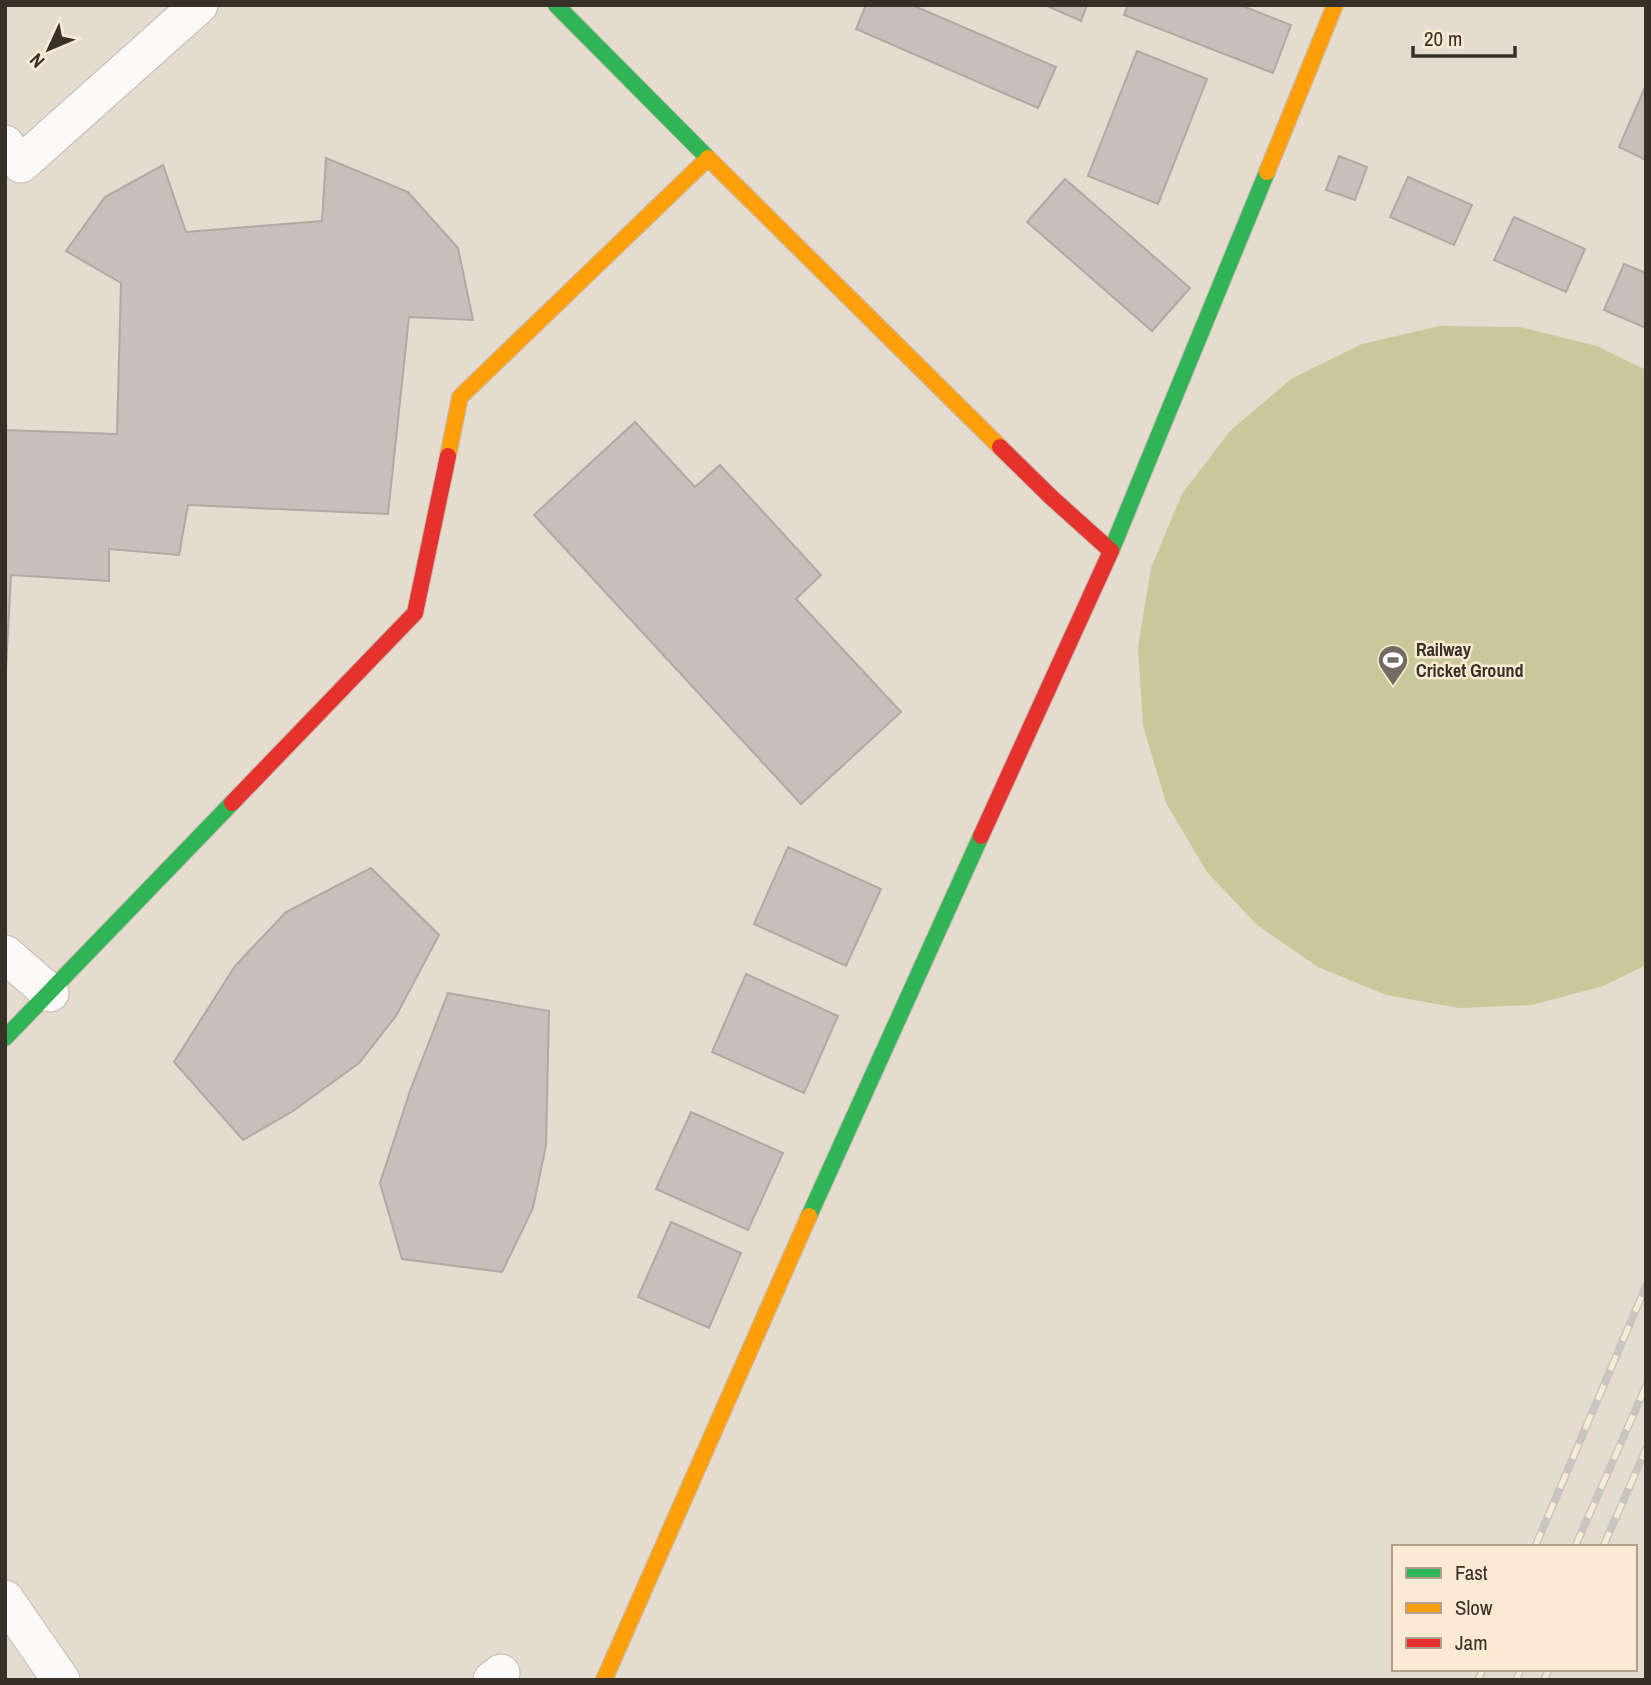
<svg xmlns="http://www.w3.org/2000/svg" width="1651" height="1685" font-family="'Archivo Narrow',sans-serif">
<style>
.green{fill:#cac79a}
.building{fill:#c8bfbb;stroke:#b1a7a4;stroke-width:2}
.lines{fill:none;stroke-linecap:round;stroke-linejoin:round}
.street-casing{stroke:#c2bab1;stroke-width:39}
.fast-casing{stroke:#c2bab1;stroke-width:18}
.slow-casing{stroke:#c2bab1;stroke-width:18}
.jam-casing{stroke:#c2bab1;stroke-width:18}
.street{stroke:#fbfaf8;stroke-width:37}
.fast{stroke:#30b455;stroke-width:16}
.slow{stroke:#ff9f0a;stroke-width:16}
.jam{stroke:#e5322d;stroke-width:16}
.rail-casing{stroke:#c8c5c1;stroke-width:8}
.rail{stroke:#fbead3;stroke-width:5;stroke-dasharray:16;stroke-linecap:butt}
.labels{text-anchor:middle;stroke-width:5;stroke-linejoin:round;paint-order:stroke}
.poi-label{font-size:18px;font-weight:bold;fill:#373027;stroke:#fbead3;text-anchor:start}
</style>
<rect width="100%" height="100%" fill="#e5dccf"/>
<polygon class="green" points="1440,326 1520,327 1597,346 1646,370 1646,965 1603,986 1532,1005 1459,1008 1386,995 1318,967 1257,925 1207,872 1166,803 1143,726 1138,647 1151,568 1182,494 1230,431 1291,379 1362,344"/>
<g class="building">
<polygon points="866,5 912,5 1056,67 1038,108 856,29"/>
<polygon points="1045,5 1087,5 1081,21"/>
<polygon points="1128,5 1240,5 1291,25 1273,73 1124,15"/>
<polygon points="1137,51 1207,79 1158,204 1088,176"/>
<polygon points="1646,85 1646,160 1619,147"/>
<polygon points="1339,156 1367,167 1355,200 1326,190"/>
<polygon points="326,158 408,192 458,248 473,320 409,317 388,514 188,505 179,555 109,549 109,581 11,575 5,687 5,430 117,434 121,283 66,251 105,197 163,165 186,232 322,221"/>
<polygon points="1408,177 1472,205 1454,245 1390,217"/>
<polygon points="1065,179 1190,288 1152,331 1027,222"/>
<polygon points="1514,217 1585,249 1566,292 1494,260"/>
<polygon points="1624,264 1646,273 1646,328 1604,310"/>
<polygon points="635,422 695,487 720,465 821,575 796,599 901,712 801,804 534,515"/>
<polygon points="788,847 881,889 846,966 754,924"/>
<polygon points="371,868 439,935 396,1016 359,1063 293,1111 243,1140 174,1062 235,966 286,912"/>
<polygon points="746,974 838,1016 804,1093 712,1052"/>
<polygon points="448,993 549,1011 546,1145 533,1208 502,1272 402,1259 380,1183 410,1091"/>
<polygon points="691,1112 783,1153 748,1230 656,1189"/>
<polygon points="671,1222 741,1253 709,1328 638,1297"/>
</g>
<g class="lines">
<g class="street-casing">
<g id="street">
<polyline points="5,144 21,164 199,5"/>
<polyline points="5,954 50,993"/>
<polyline points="5,1599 61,1680"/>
<polyline points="492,1680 501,1673"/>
</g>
</g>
<g class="fast-casing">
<g id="fast">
<polyline points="556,5 708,158 703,163"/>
<polyline points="1111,551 1267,172"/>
<polyline points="5,1038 232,803"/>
<polyline points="809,1216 981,836"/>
</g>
</g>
<g class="slow-casing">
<g id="slow">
<polyline points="708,158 1000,447"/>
<polyline points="1267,172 1335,5"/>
<polyline points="448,456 460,397 703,163"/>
<polyline points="604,1680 809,1216"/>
</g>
</g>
<g class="jam-casing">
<g id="jam">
<polyline points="232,803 415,613 448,456"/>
<polyline points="981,836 1111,551 1052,498 1000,447"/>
</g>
</g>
<use href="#street" class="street"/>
<use href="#fast" class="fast"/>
<use href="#slow" class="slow"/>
<use href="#jam" class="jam"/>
<g class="rail-casing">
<g id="rail">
<polyline points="1535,1547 1646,1286"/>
<polyline points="1575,1547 1646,1386"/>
<polyline points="1603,1547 1646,1449"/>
<polyline points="1478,1680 1483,1669"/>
<polyline points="1516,1680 1521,1669"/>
<polyline points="1544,1680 1549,1669"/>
</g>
</g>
<use href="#rail" class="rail"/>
</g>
<defs>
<g id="stadium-pin" transform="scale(1.575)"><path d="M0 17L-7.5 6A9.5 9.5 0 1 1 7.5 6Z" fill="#746c62" stroke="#fbead3"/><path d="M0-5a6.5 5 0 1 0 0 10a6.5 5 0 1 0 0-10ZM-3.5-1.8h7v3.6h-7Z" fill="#fff"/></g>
</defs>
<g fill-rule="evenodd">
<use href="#stadium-pin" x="1393" y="660"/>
</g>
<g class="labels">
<g class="poi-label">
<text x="1416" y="656">Railway<tspan x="1416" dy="21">Cricket Ground</tspan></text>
</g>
</g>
<rect width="1651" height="1685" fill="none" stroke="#373027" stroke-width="14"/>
<rect x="1392" y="1545" width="245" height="126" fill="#fbead3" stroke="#ada08e" stroke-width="2"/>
<rect x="1406" y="1568" width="35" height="10" fill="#30b455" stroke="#ada08e" stroke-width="2"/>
<text x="1455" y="1580" font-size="21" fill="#373027">Fast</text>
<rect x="1406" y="1603" width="35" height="10" fill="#ff9f0a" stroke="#ada08e" stroke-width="2"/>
<text x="1455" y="1615" font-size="21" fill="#373027">Slow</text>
<rect x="1406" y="1638" width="35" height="10" fill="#e5322d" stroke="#ada08e" stroke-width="2"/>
<text x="1455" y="1650" font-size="21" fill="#373027">Jam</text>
<g transform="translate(49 49) rotate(226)" stroke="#fbead3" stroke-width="5" paint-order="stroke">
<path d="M0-5L12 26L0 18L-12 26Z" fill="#373027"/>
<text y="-10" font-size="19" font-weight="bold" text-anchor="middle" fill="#373027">N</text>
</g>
<path d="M1413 46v10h102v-10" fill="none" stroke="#373027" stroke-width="3.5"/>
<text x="1424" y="46" font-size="21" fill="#373027" stroke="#fbead3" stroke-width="5" paint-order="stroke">20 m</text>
</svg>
